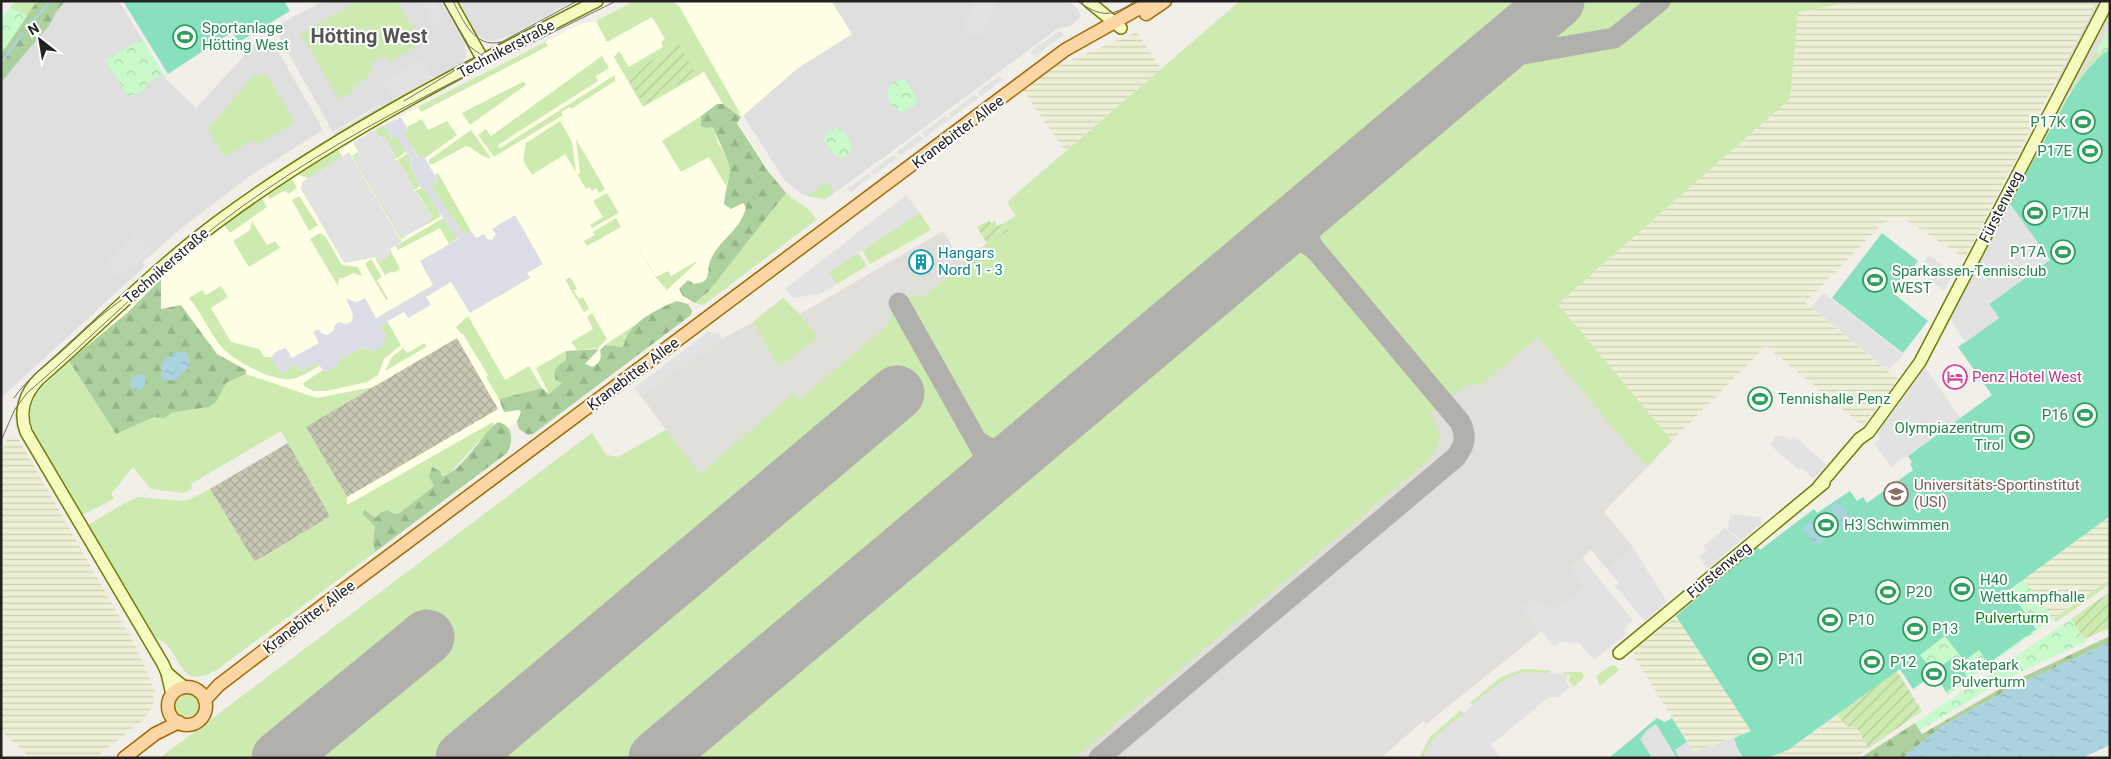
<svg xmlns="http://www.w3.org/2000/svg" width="2111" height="759" font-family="Roboto,sans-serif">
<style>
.residential{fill:#e0dfdf}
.education{fill:#ffffe5}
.airport{fill:#e1dfda}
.construction{fill:url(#construction-cross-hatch)}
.farmland{fill:url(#farmland-rules)}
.grass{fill:#cdebb0}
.forest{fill:url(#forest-firs)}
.park{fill:url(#park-crowns)}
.garden{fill:url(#garden-furrows)}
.pitch{fill:#88e0be}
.parking{fill:#e2e2e2}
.plaza{fill:#dddde8}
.water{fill:url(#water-ripples)}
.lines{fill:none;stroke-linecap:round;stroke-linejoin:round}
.stream{stroke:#aad3df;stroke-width:2.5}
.taxiway{stroke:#b1b0ac;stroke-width:21}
.runway{stroke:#b1b0ac;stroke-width:55}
.secondary-casing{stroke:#707d05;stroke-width:14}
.primary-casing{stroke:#a06b00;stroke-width:15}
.secondary{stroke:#f7fabf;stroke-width:11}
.primary{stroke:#fcd6a4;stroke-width:12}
.tram{stroke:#707070;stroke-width:1}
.labels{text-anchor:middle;stroke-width:4;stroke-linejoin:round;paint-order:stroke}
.leisure-label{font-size:15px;fill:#27864d;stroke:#fff;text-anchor:start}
.street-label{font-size:15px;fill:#222;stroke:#fff}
.culture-label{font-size:15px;fill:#0d838f;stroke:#fff;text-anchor:start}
.hotel-label{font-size:15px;fill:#b23c85;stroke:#fff;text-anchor:start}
.education-label{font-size:15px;fill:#785e54;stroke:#fff;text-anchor:start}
.park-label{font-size:15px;fill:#0c8416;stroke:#fff}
.district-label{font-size:20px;font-weight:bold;fill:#555;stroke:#fff}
</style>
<defs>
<pattern id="construction-cross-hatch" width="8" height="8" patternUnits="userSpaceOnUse" patternTransform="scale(1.25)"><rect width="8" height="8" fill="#c7c7b4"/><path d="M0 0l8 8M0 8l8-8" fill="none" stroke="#abab9a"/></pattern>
<pattern id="farmland-rules" width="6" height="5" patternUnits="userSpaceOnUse" patternTransform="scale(1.25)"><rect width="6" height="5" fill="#eef0d5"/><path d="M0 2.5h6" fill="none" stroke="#ccceb7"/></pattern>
<pattern id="forest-firs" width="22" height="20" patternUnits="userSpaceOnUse" patternTransform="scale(1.25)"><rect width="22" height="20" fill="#add19e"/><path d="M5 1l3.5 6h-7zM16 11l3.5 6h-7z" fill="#95b388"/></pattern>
<pattern id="park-crowns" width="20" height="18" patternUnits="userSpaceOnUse" patternTransform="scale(1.25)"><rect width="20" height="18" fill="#c8facc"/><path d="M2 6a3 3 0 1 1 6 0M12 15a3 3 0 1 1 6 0" fill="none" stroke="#acd6af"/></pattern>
<pattern id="garden-furrows" width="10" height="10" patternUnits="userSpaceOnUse" patternTransform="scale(1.25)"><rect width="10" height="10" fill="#cdebb0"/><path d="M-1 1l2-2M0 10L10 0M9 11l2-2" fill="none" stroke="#b0c997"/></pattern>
<pattern id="water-ripples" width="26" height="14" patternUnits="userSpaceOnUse" patternTransform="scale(1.25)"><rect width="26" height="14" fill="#aad3df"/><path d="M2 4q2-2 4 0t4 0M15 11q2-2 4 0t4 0" fill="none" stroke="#92b5bf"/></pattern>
</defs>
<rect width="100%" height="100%" fill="#f2efe9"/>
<g class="residential">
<polygon points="67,1 119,1 166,79 196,108 256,43 265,46 274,44 323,130 250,176 179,230 143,262 144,267 1,398 1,83 31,44 45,31 58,7"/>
<polygon points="323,1 441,1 465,44 466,57 459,66 438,78 430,76 421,60 384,82 393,99 392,105 385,108 378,105 333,132 277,33 282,23"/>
<polygon points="457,1 574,1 511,35 493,41 483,39 476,35"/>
<polygon points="831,1 1068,1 1078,9 1081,17 1071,26 1057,29 891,152 834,193 823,199 803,195 785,181 743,115 798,68 852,34"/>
<polygon points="2097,1 2110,1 2110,50 2095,60 2072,92 2056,81"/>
</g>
<polygon class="education" points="634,1 831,1 852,34 798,68 737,121 777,183 689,303 509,427 342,521 292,424 205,408 171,413 69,361 186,256 231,221 291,179 374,130 580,24 594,22"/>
<polygon class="airport" points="1240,1 1855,1 1798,12 1558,304 1672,441 1604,512 1633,547 1607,569 1591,550 1570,568 1585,586 1553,613 1546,604 1538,604 1534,600 1522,608 1541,632 1426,724 1423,721 1381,758 160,758 592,433 606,455 618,457 666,430 641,396 729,335 753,322 783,298 800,314 943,231 960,259 965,257 1009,231 1004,223 1016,216 1007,202"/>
<g class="construction">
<polygon points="457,338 498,409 347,497 305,427"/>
<polygon points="288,443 331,517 254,562 210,489"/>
</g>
<g class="farmland">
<polygon points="1855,1 2097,1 1965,258 1906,220 1898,217 1882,224 1805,303 1898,379 1863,426 1766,346 1672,441 1558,304 1790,99 1798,12"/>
<polygon points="1137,32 1161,69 1065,151 1022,89 1050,69"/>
<polygon points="9,435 18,438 137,648 155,691 153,706 142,721 95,758 31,758 1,731 1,454"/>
<polygon points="2110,516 2110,579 2053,619 2024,579"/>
<polygon points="1676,616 1751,731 1694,752 1634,657 1635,649"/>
<polygon points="1837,716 1846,726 1856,727 1869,748 1854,758 1767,758 1788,750"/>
</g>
<g class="grass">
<polygon points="16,1 37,1 27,16 10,8"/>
<polygon points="357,1 397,1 422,43 389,62 385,55 370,63 374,71 366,76 368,78 352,87 354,91 339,99 301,34"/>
<polygon points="634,1 672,1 679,6 740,113 738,114 723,104 704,72 643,107 614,57 619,51 629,67 663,47 661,42 665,39 652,17 607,42 596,21"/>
<path d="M1240,1H1855L1798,12L1790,99L1558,304L1672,441L1648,466L1629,447L1538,337L1483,383L1465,386L1430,414C1443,435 1443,443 1426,462L1075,758H160L592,433L606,455L618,457L666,430L700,474L794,393L799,400L888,325L893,309L899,303L907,297L924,296L963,265L965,257L1009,231L1004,223L1016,216L1007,202Z"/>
<polygon points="545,42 548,46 421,112 418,107"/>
<path d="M2110,43V50C2093,55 2081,79 2072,93L2070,92L2096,51Z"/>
<polygon points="602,56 609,68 596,76 598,81 498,145 500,148 615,75 615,81 571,109 570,107 561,112 563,115 494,157 478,135 486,129 491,136"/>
<polygon points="254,75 268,76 295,123 256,145 253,140 224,157 208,129"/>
<polygon points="524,81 526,85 470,125 462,113"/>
<polygon points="701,116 701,126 713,127 718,143 728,160 731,171 726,186 709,157 681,172 662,141"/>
<polygon points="422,119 428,130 447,121 457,135 425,158 419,158 403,133 408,130 407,127"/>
<polygon points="560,121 572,142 576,172 565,154 532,175 523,160 526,143"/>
<polygon points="384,125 392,139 397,136 406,152 394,160 382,136 378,137 374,130"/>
<path d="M471,130L491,158C481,159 476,148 466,146L433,164H429V160Z"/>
<polygon points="576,139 605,189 599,193 596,188 592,191 589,187 586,189 578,175 580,173"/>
<polygon points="337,149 343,157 308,179 298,174"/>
<polygon points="358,152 406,237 401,239 352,156"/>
<polygon points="407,154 411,161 409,163 420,186 413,191 414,187 399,162 395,161"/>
<polygon points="438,173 471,231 464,235 438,198 431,185 438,181 435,175"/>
<polygon points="291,178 297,188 288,194 285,190 270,199 267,195"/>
<polygon points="827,181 834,193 825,199 807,196"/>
<polygon points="424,187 441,216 426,225 432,217 418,193 413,192"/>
<polygon points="607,193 619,213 592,228 590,225 603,217 593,201"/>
<path d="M786,193C796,203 811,206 816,220L705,304L701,305L695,303L709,291Z"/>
<polygon points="299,196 318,225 309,231 292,200"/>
<polygon points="262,198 267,207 230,233 224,225"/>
<polygon points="920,213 931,230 870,264 862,250"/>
<polygon points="443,218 458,238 449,244 440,228 398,250 396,246"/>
<polygon points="616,218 621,227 587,246 584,241 595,235 593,232"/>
<polygon points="252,221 267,245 275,241 280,248 249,267 233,241 250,230"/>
<polygon points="625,224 656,277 668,271 671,276 697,261 696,263 667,290 656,278"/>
<polygon points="320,233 325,236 342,265 358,267 362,276 353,273 343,278 339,278 338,286 310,239"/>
<polygon points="390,249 400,269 393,273 392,271 385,275 375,258 377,257 380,262"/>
<polygon points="858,253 867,266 837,284 828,272"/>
<polygon points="371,259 382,277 377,280 388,299 386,300 366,266 366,263"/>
<polygon points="570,277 577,288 574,291 579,299 583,297 589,309 584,312 565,280"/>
<path d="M221,286L228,297L211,308L231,342L259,349L264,357H271L281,374L297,364L317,363L319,366C310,371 301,378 291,379C271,381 231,360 219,344C208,329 201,312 189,298L202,290L206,295Z"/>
<polygon points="783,298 799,314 818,337 779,367 753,322"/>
<polygon points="592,313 607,339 598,348 577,350 571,342 593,329 587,317"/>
<polygon points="468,316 505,380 529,366 542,388 499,399 486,377 488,375 463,334 461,334 456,327"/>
<polygon points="387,321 401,345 384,359 378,375 367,382 326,391 314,391 305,387 303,383 323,370 328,371 338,361 361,348 374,351 381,325"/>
<polygon points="636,324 626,337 625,343 622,347 605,345"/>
<polygon points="425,343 426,347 385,371 392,357 403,348 407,353"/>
<polygon points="566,351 566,360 557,366 563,383 549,394 536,368"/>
<path d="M69,361L116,434L155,416L165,418L171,413L205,408L226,383L246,374L317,398L373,387L306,427L347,497V505L493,422L494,425L450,473L429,477L434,486L401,512L396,514L392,511L376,518L366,511H363V515L375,525L373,543L375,552L218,669C183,690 183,664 167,645C164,641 158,640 154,637L88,525L123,504L138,497L181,501L188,500L210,489L255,562L330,516L281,431L191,484L192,489L184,493L151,489L133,467L111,494L114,499L82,515L35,436L29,416L32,401L37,392Z"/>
<polygon points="14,412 17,413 21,434 145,645 32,456 17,430"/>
<polygon points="2110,579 2110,584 2056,622 2053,619"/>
<polygon points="1612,665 1616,666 1619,670 1600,686 1596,676"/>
<path d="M1523,669L1550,670L1549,673C1510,670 1501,682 1473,705L1470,703L1501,677Z"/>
<polygon points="1564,672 1582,672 1584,677 1574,687 1569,681 1570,675 1563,674"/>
<circle cx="187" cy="706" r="13"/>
<polygon points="1461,710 1464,713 1432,740 1423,758 1419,758 1430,737"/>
</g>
<g class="forest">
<path d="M37,1H67C53,10 54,22 44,32C29,48 15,65 1,83V54Z"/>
<path d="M717,104H723L740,116L741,117L737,123L768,171L786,193L709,291L695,303L683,296L679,289L688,280L694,284C714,282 705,271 711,259C720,239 741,230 746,207L743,203L731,209L724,204C725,193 728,182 730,172C732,165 716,137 713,127L706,128L701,126V116Z"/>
<polygon points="161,279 161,309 181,305 217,354 246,370 246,374 226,383 216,402 209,407 171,413 165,418 154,417 116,434 69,361 127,313"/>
<path d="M677,301L688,304L692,311L691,315L533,434L528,435L519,429L517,422L521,412L519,410L504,412L499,399L542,388L549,394L562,383L555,379C553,368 557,366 566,360V351L599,349L585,364L593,367C600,362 602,359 600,350L605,345L622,347C626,343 624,340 627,336C635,320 661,307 677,301Z"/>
<path d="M498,422C513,425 514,441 507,453L375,552L373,543L375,526L363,515V511L365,510L376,518L380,513L387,510L396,514L401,512L434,486L429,477L432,467L440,471L442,476C464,471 479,436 498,422Z"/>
<polygon points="2110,636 2110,642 2011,688 1943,726 1902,758 1860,758 1915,723 1922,734 2010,683"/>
</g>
<g class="park">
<polygon points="10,8 27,16 1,54 1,19"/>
<polygon points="2110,25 2110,50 2100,54 2096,51"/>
<polygon points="142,39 163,74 145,85 146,88 129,98 105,60"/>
<path d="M901,80L906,81L917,98L914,106L902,112C886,107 880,83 901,80Z"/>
<path d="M836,128C845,130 853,142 851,151L844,157L835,156L824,140L826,133Z"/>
<polygon points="2024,579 2053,619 1948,695 1941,684 1924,682 1913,689 1919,655"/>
<polygon points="2071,619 2085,642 2006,679 1920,730 1915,723"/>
</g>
<g class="garden">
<polygon points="679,44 696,74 644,105 626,75"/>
<polygon points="989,220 991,223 995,221 998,226 1004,223 1009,231 987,244 977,227"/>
<polygon points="2110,592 2110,628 2084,639 2071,619"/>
<polygon points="1897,671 1922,711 1869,748 1856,727 1846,726 1837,715"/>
</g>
<g class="pitch">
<polygon points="123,1 284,1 290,11 239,42 232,32 168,74"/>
<path d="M2109,50L2110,516L2009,590L2036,629L1989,663L1979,650L1964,661L1945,636L1920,655L1928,665L1938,668L1954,657L1967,677L1946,692L1941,684L1924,681L1913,689L1900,669L1788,750L1767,758H1743L1737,748L1734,738L1751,731L1676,616L1757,547L1760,550L1814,509L1817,513L1850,491L1857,501L1863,497L1867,503L1913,470L1910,464L1912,462L1908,456L1992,395L1958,347L1999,318L1989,304L2050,260L2010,204C2027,171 2078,65 2109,50Z"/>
<polygon points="1882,233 1918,261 1893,293 1928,321 1903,353 1832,298"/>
<polygon points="1657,718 1665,722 1672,718 1687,742 1675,750 1680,758 1609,758"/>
</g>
<g class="parking">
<polygon points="422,1 435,1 439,8 437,11 442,10 446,17 431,26 426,18 430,16"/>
<polygon points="974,1 998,1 981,38 962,30"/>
<polygon points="1059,31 1065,34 1035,56 1030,52"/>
<polygon points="421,60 433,80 395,102 383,82"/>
<polygon points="1032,65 1033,67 940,137 939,134"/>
<polygon points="999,76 1004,79 851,192 847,189 867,174 872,176 874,174 870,172 893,155 897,157 900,155 896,152 919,135 923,138 925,136 922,133 945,116 950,118 951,116 948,114 974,95 979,97 981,95 977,92"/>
<polygon points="2067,91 2070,92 2062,108 2026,174 2023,172"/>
<polygon points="379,106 381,110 336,137 334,133"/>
<polygon points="374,130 379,137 385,137 396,156 394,160 399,162 414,187 413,191 417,193 432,217 426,225 402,238 355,159 359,153 353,143"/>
<polygon points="935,137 936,140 857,199 855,197"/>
<polygon points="349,152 402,242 388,250 391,255 380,262 377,257 344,263 301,189 302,182"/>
<polygon points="906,195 920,213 829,272 837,284 820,294 793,298 785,289"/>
<polygon points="2010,204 2050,260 1989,304 1999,318 1966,342 1949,318 2001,216 2003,218"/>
<polygon points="135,233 153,250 117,279 107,263"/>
<polygon points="1929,255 1953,273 1944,291 1918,270"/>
<polygon points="1824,293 1904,355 1888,370 1811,307"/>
<polygon points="709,331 713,334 718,333 723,340 641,396 634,388"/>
<polygon points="1925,367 1960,418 1891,467 1874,443 1880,439 1877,434"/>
<polygon points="1777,435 1780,437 1781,435 1785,438 1787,437 1790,440 1794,436 1827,465 1813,479 1802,468 1799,470 1770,445"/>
<polygon points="1730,514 1761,517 1761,524 1741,540 1728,529"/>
<polygon points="1725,528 1740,541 1707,569 1700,556 1706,551 1703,546"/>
<polygon points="1633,547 1667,602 1645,621 1615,586 1619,583 1607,569"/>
<polygon points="1582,558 1633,620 1626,626 1627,628 1624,631 1625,636 1594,660 1579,643 1560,642 1554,647 1521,608 1535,597 1538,604 1546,604 1553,613 1585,586 1570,568"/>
<polygon points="1525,672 1567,674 1566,682 1570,687 1558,697 1549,697 1491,745 1499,756 1497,758 1423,758 1432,740 1490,690 1511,676"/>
<polygon points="1656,724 1677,758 1652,758 1640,739 1647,730"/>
<polygon points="1734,738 1737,748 1743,758 1680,758 1675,750 1687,742 1694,752"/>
</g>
<polygon class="plaza" points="401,117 408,129 404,133 418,158 424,156 438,181 431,185 438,198 464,234 471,231 476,238 484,234 487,239 492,240 496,234 492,229 515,215 543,264 527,273 530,278 470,313 451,282 426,297 431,305 408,318 404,312 381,325 386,334 383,346 374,351 361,348 338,361 337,366 328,371 323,370 317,363 302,372 297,364 281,374 271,357 277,351 286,348 292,358 319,343 313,332 319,329 321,333 327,335 333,331 335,325 339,322 346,324 352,321 353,314 346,299 357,302 365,298 376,318 433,285 420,261 458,239 432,202 424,188 422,189 420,186 409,162 411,161 397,137 392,139 384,125"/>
<g class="water">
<path d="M180,351L186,353L190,360L188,369L173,381L162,379C158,363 165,356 180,351Z"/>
<polygon points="139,374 145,376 146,384 139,391 130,387 131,378"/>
<polygon points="1839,502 1852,520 1843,526 1830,508"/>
<polygon points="1828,509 1842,527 1816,546 1803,528"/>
<polygon points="2110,642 2110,745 2082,758 1902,758 1943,726 2011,688"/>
</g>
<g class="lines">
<g class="stream">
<polyline points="29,26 50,1"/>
<polyline points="1,62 22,35"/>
</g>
<g class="taxiway">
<polyline points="1479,67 1494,59 1614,38 1660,1"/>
<path d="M1263,248C1281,237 1298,235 1315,250"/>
<polyline points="899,303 983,452 984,473 972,492"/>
<path d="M979,442C1002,458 1015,451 1036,438"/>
<path d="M1099,758L1456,457C1465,445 1467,435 1460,422L1313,247C1304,230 1308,214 1321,201"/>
</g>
<g class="runway">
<polyline points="279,758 427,637"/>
<polyline points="463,758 897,393"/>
<polyline points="656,758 1557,1"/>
</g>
<g class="secondary-casing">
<g id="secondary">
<polyline points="450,1 483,60"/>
<polyline points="1088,1 1121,28"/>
<polyline points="1819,486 1859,439 1869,432 1920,362 2108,1"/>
<polyline points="1619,653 1824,483"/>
<polyline points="167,673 184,687"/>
<path d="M172,695L167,673L163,664L26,432C19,413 24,394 39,379C101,325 160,263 227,215C342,131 470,66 597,1"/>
</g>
</g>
<g class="primary-casing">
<g id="primary">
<polyline points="1146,14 1165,1"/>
<circle cx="187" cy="706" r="19"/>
<polyline points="205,700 219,685 326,603 1065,50 1152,1"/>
<polyline points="124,758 155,734 179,722"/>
</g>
</g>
<use href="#secondary" class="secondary"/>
<use href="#primary" class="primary"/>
<g class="tram">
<polyline points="443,1 469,46 484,57"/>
<path d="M453,1C463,20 474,49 501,42"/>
<path d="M1077,1C1101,17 1111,18 1135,1"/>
<polyline points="1106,1 1125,1"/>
<polyline points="404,101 505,40 577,1"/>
<path d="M14,398C26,380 45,366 61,352C81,334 101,314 123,299"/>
<path d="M1,441L15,409L27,393C92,338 152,275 220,223C340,131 481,69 616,1"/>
</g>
</g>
<defs>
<g id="stadium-ring" transform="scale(1.25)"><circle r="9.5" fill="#fff" stroke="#2e9e5b" stroke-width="1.5"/><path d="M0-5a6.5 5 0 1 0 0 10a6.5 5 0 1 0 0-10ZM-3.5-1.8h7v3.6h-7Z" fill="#2e9e5b"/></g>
<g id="building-ring" transform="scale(1.25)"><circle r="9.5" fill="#fff" stroke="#0f9aa8" stroke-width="1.5"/><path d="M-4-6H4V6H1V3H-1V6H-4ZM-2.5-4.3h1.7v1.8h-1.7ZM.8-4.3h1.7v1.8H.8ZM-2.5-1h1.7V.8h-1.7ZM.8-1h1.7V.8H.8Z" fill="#0f9aa8"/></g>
<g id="hotel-ring" transform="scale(1.25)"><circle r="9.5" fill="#fff" stroke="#d1479c" stroke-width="1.5"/><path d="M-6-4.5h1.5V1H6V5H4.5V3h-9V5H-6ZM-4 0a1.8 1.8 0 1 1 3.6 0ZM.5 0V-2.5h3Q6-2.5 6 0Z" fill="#d1479c"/></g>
<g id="university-ring" transform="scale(1.25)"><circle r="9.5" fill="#fff" stroke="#8d6e63" stroke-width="1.5"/><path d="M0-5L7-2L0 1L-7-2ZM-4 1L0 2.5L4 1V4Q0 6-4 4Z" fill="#8d6e63"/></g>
</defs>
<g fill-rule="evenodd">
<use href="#stadium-ring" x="185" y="37"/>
<use href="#stadium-ring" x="2083" y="122"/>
<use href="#stadium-ring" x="2090" y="151"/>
<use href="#stadium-ring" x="2035" y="213"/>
<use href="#stadium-ring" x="2063" y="252"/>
<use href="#building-ring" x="921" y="262"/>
<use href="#stadium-ring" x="1875" y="280"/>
<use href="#hotel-ring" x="1955" y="377"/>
<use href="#stadium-ring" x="1760" y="399"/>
<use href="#stadium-ring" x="2085" y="415"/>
<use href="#stadium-ring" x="2022" y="437"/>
<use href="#university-ring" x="1896" y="494"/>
<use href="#stadium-ring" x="1826" y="525"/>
<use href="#stadium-ring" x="1962" y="589"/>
<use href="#stadium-ring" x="1888" y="592"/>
<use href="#stadium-ring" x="1830" y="620"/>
<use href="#stadium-ring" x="1915" y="629"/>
<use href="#stadium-ring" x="1760" y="659"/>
<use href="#stadium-ring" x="1872" y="662"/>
<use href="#stadium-ring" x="1934" y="674"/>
</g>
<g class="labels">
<g class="leisure-label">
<text x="202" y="33">Sportanlage<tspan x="202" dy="17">Hötting West</tspan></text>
<text x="2066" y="127" text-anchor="end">P17K</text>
<text x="2072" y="156" text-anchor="end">P17E</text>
<text x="2052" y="218">P17H</text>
<text x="2046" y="257" text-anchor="end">P17A</text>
<text x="1892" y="276">Sparkassen-Tennisclub<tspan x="1892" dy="17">WEST</tspan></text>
<text x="1778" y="404">Tennishalle Penz</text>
<text x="2068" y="420" text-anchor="end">P16</text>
<text x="2004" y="433" text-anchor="end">Olympiazentrum<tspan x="2004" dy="17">Tirol</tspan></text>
<text x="1844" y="530">H3 Schwimmen</text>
<text x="1980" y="585">H40<tspan x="1980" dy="17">Wettkampfhalle</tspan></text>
<text x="1906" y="597">P20</text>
<text x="1848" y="625">P10</text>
<text x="1932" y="634">P13</text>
<text x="1778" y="664">P11</text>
<text x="1890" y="667">P12</text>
<text x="1952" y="670">Skatepark<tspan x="1952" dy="17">Pulverturm</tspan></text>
</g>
<g class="street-label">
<text transform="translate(506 49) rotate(-28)" y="5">Technikerstraße</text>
<text transform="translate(958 132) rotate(-37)" y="5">Kranebitter Allee</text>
<text transform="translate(2001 207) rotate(-63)" y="5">Fürstenweg</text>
<text transform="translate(166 266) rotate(-41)" y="5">Technikerstraße</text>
<text transform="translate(633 374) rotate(-37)" y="5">Kranebitter Allee</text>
<text transform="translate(1719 570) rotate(-40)" y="5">Fürstenweg</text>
<text transform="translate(309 617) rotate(-37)" y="5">Kranebitter Allee</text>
</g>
<g class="culture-label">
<text x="938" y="258">Hangars<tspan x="938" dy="17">Nord 1 - 3</tspan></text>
</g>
<g class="hotel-label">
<text x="1972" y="382">Penz Hotel West</text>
</g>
<g class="education-label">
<text x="1914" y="490">Universitäts-Sportinstitut<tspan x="1914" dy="17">(USI)</tspan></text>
</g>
<g class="park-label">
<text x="2012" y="623">Pulverturm</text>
</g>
<g class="district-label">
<text x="369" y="43">Hötting West</text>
</g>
</g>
<rect width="2111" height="759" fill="none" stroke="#222222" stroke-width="5"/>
<g transform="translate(40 40) rotate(329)" stroke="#ffffff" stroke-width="4" paint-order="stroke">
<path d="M0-4L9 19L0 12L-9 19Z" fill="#222222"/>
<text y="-8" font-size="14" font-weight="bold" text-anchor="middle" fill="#222222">N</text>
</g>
</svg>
